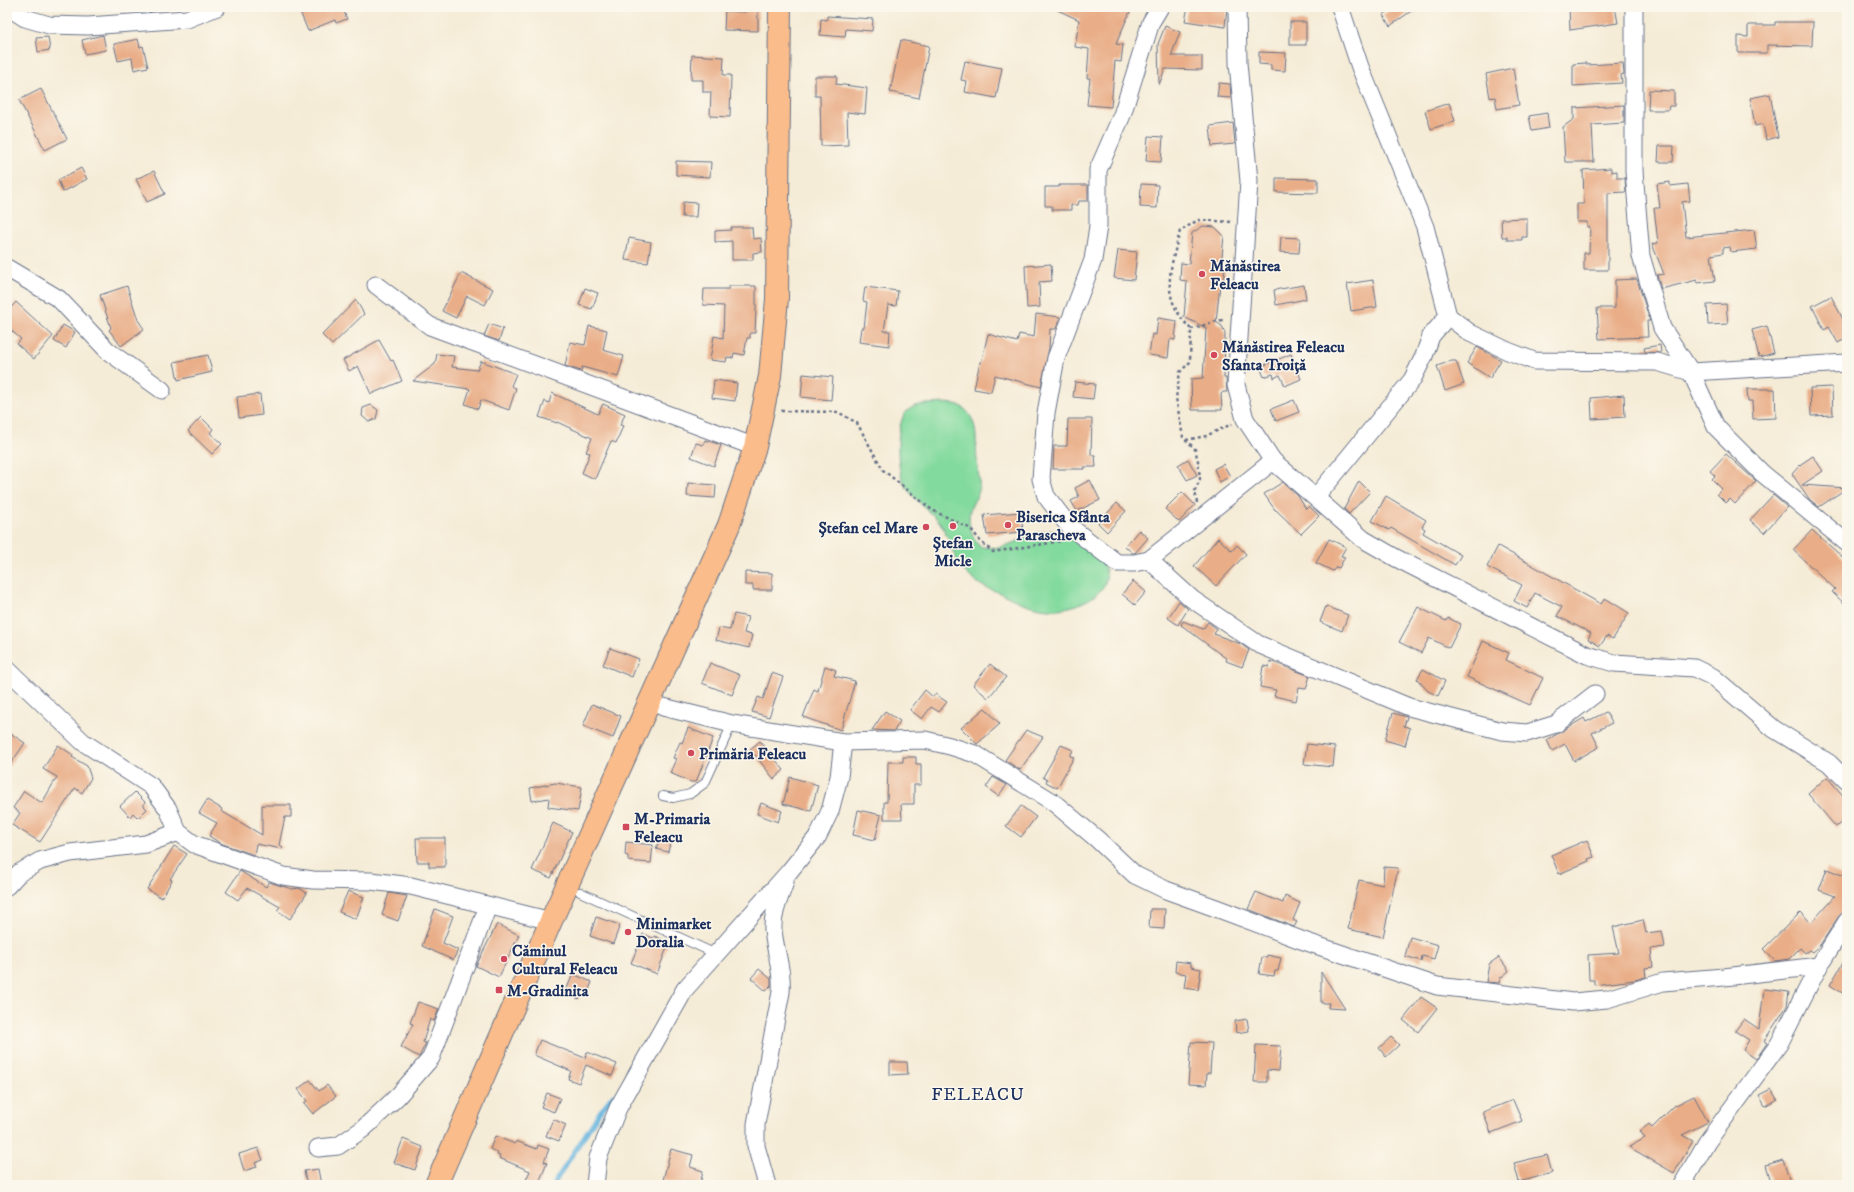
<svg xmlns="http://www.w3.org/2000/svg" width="1854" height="1192" font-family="'IM FELL DW Pica',serif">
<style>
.green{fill:#83da9e;stroke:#4f847e}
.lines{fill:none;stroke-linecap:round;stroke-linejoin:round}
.stream{stroke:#63b3de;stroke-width:4.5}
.building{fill:#e9ae88}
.service-casing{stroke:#677188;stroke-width:10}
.minor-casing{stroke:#677188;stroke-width:19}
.primary-casing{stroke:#677188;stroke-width:24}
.path{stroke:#677188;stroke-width:2.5;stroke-dasharray:3 3;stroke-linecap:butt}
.service{stroke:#fff;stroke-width:8}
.minor{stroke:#fff;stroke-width:17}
.primary{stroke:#f9bc8a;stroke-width:22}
.poi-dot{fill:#d1495b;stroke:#fbf7ec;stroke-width:1.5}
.labels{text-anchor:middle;stroke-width:3;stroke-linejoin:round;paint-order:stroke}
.poi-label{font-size:16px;font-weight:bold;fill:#1b2f5e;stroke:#fbf7ec;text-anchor:start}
.quarter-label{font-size:18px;letter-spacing:1px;fill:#1b2f5e;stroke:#fbf7ec}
</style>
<rect width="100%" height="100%" fill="#fbf7ec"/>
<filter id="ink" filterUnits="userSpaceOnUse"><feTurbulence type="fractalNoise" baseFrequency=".025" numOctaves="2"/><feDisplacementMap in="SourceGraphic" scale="8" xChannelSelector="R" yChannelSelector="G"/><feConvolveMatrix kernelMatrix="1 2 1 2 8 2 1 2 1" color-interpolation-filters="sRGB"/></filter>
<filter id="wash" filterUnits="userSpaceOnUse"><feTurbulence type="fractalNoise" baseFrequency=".012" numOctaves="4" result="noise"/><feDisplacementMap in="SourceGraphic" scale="16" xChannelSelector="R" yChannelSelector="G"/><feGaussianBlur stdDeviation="0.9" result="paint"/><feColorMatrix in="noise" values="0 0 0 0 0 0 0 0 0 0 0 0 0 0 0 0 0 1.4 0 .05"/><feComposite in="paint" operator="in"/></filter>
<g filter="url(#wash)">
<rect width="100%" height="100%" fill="#f5ecd7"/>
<path class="green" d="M926,404C936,404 954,401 962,407C980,420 975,442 977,461C978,471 980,480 979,491C978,496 974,500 972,505C966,520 970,534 980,547C988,547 996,549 1004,546C1024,540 1042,526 1065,532C1073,534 1082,545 1089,550C1093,554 1100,557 1102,562C1120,590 1079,608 1057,609C1034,610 1020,602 1000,593C993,590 984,588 978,583C969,577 960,568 956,558C949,545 947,529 936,518C910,493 899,489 898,450C898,436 899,425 905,412L915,406Z"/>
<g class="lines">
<polyline class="stream" points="553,1185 599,1113 613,1095"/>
</g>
<g id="blocks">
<g class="building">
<polygon points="298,7 342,7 347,19 336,23 335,20 308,31"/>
<polygon points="746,7 758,7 758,31 724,30 725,11 746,12"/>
<polygon points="1051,7 1132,7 1116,44 1123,45 1121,62 1115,61 1111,107 1087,105 1090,78 1087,78 1089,49 1075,47 1079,20"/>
<polygon points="1188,7 1227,7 1225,27 1185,21"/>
<polygon points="1394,7 1417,7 1390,26 1383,15"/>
<polygon points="1569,7 1615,7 1618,23 1570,30"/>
<polygon points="827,16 873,19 872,31 846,29 845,37 820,35 821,19 827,20"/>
<rect x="1290" y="22" width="16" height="23"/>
<polygon points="1775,22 1813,22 1812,46 1767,45 1767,53 1738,53 1738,36 1748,37 1748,25 1775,25"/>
<polygon points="1165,26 1180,32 1171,56 1202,56 1202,70 1165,69 1159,85 1158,44"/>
<polygon points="103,35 106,50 85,54 82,40"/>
<polygon points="48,37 50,50 38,52 36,38"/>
<polygon points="138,39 140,47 143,46 148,67 134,70 132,58 118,61 114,44"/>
<polygon points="901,40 929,46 919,98 890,92"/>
<polygon points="1259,52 1286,53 1285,71 1271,70 1271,65 1259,64"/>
<polygon points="692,55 724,57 723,75 731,75 730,117 710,116 711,92 703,92 703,80 691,80"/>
<polygon points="965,61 1002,68 996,98 965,92 967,81 961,80"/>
<polygon points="1586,63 1586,65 1623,63 1624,74 1621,75 1622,83 1573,86 1573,64"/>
<polygon points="1513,68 1519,105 1497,109 1495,97 1490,98 1486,74"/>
<polygon points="815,76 837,76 836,84 867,88 865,114 847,112 848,145 821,146 820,96 815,96"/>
<polygon points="1219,83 1230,84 1231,98 1217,97"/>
<polygon points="41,89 67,139 45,150 19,100"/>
<polygon points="1649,90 1674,91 1674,106 1669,106 1668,110 1648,110"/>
<polygon points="1770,94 1778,137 1766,140 1763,124 1755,126 1750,98"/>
<polygon points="1449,103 1455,121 1431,129 1425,111"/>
<polygon points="1624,105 1624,123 1592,125 1594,162 1565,162 1563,127 1574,119 1574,108"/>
<polygon points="1547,113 1549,128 1532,131 1529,116"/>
<polygon points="1233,123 1235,144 1212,146 1210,126"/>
<polygon points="1148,136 1163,137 1161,162 1146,161"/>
<polygon points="1659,146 1674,146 1673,162 1658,162"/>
<polygon points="676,161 711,162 710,177 676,175"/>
<polygon points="81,168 87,179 63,192 58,180"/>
<polygon points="1611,168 1611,172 1617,171 1617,178 1625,178 1626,192 1608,193 1608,270 1584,270 1584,253 1589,253 1590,227 1587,227 1587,222 1577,222 1577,204 1584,204 1583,170"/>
<polygon points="154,171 165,194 147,202 136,179"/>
<polygon points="1276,178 1318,179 1318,193 1276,192"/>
<polygon points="1670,182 1670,186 1688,184 1690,201 1682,202 1686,237 1754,230 1757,249 1731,252 1730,247 1723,248 1723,253 1711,255 1715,281 1697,283 1697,280 1661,289 1657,275 1664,274 1652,244 1658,243 1654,208 1660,208 1657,184"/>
<polygon points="1141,184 1158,185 1157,208 1140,207"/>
<polygon points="1059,185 1088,185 1088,201 1079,201 1078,205 1071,205 1071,210 1052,210 1052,206 1045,206 1045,187 1059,187"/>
<polygon points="683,202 697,203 696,217 682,217"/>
<polygon points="1527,218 1527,237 1522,237 1522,240 1507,240 1507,237 1502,237 1501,219"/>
<polygon points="1203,226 1215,227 1224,236 1221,267 1225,268 1223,284 1220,284 1216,322 1222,326 1225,333 1224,378 1226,378 1227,392 1223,392 1221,394 1222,410 1192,410 1191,379 1203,378 1206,328 1184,317 1187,281 1180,280 1181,263 1189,264 1192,233"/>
<polygon points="731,227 752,227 753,239 761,238 762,252 753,253 753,260 732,260 732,241 715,242 715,231 731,230"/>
<polygon points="1281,237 1300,238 1299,253 1280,252"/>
<polygon points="629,238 651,242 648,263 625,260"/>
<polygon points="1118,250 1137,252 1134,280 1114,278"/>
<polygon points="1051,264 1052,281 1039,282 1040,307 1027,308 1025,266"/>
<polygon points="461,273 493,289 485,305 467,296 456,318 442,311"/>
<polygon points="1637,279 1650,321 1647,321 1648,337 1599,339 1597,308 1615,308 1615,280"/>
<polygon points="1373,280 1377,307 1351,311 1347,284"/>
<polygon points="1304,285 1306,299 1276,305 1274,290"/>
<polygon points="127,286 138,320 144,329 121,346 109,330 111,328 100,295"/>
<polygon points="729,286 756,286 756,311 755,333 750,333 750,338 747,338 744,355 734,353 733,358 727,357 726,362 710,360 714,336 723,338 724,306 703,305 704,289 729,289"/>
<polygon points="865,287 898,291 896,306 888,305 884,331 890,331 889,346 859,342 861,328 864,328 867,302 863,301"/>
<polygon points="585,288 598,293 592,309 579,305"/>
<polygon points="1831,296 1847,327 1847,338 1838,343 1829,327 1824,330 1812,306"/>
<polygon points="356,300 364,314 332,345 322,335"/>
<polygon points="16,302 53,336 34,359 17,344 21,339 7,327 7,312"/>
<polygon points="1726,304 1728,324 1708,325 1707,305"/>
<polygon points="1036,314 1060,317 1056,329 1050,329 1049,348 1041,387 995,375 991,392 974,389 980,362 981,363 988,334 1017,342 1019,334 1034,337"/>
<polygon points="1158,318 1177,321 1175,340 1170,339 1168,358 1149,355 1152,334 1156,335"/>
<polygon points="489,324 503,329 499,341 484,336"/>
<polygon points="63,325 75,332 66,348 54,341"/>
<polygon points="589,326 607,330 603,350 624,356 618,377 582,367 581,371 565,366 570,342 585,345"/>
<polygon points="1767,326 1774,353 1759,357 1752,330"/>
<polygon points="379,340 391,361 393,360 402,381 371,394 358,366 349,371 343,360"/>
<polygon points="1660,345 1661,353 1645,352 1644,348"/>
<polygon points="1477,347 1501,360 1490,378 1467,363"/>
<polygon points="437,354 454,356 452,367 477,370 481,361 516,374 511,386 516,388 509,410 481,400 478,409 465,404 470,389 413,381 435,364"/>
<polygon points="1291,354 1301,379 1285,386 1280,375 1274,378 1273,374 1264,377 1260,367"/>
<polygon points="208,355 212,372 178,380 174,362"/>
<polygon points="1451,361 1456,361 1464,384 1445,391 1437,366"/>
<polygon points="803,374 833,377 831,400 801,397"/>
<polygon points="714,380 737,383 735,401 712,398"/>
<polygon points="1075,382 1095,384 1093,399 1073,397"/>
<polygon points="1832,387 1833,415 1811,416 1810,388"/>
<polygon points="1747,389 1775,389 1776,418 1753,419 1752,401 1748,401"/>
<polygon points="552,393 598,414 603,404 625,414 620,425 623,426 616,443 611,441 595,479 582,473 590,453 586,452 592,438 557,422 557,423 539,417 545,401 549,403"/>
<polygon points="260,394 262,415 239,418 237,397"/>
<polygon points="1624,395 1625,417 1592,419 1591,398"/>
<polygon points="1294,400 1299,412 1276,421 1271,409"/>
<polygon points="371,405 378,410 376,419 369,422 362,416 363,408"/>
<polygon points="201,417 213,429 210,433 222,444 212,454 188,431"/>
<polygon points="1068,419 1092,419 1091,455 1095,455 1096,467 1084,467 1085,469 1053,469 1054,446 1067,446"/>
<polygon points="705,440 721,445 714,466 691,457 696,443 703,445"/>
<polygon points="1726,454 1756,481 1735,504 1730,499 1726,503 1717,494 1722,489 1712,479 1715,476 1710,471"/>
<polygon points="1813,456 1823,471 1802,485 1847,488 1819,507 1810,500 1792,474 1801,464"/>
<polygon points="1188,459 1197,475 1187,480 1178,465"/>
<polygon points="1223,464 1230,476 1220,482 1214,469"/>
<polygon points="1090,480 1100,500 1077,511 1071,501 1079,497 1075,488"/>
<polygon points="1359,481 1370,492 1349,514 1344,509"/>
<polygon points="1283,482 1298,496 1306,509 1309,506 1319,516 1301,534 1276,510 1275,510 1264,494"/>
<polygon points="688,483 716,485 715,498 687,496"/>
<polygon points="1182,492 1195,505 1179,522 1165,509"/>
<polygon points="1773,495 1787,507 1764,533 1750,520"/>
<polygon points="1386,496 1426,520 1422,527 1425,529 1423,533 1461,555 1455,565 1391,528 1389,530 1372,521"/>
<polygon points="1117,503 1126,511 1107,532 1098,523"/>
<polygon points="1021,512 1023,532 987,535 984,515"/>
<polygon points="1139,530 1148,538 1135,553 1132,553 1125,546"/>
<polygon points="1812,530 1847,561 1847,606 1832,592 1835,589 1793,550"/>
<polygon points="1218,538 1232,551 1237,545 1246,554 1216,586 1194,566"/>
<polygon points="1329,539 1346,547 1341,556 1345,557 1339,568 1336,567 1333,571 1316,563"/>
<polygon points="1498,546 1601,604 1605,598 1629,613 1613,639 1607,636 1600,646 1588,639 1591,633 1557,616 1562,607 1535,593 1527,608 1514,601 1522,585 1487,567"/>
<polygon points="745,572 772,573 772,590 753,590 753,585 745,585"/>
<polygon points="1133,581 1146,592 1135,605 1122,594"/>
<polygon points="1179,601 1188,609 1178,625 1168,618"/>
<polygon points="1326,606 1348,615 1342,631 1320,622"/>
<polygon points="1418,607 1446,621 1448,618 1461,624 1449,648 1429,638 1421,653 1399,642"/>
<polygon points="734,614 748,617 744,633 752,635 749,648 716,640 719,628 730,630"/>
<polygon points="1183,621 1203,629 1208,622 1217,629 1214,634 1241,644 1249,650 1242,667 1226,661 1227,659 1181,625"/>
<polygon points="1483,641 1509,653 1506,660 1543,678 1530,705 1467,677"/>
<polygon points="610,648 639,659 632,677 603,665"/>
<polygon points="1270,661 1310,676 1306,689 1299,688 1296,701 1274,696 1276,690 1260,687 1263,666 1269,667"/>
<polygon points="710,663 740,675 732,695 702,683"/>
<polygon points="990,664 1006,677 988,698 973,685"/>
<polygon points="825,666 836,670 834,676 855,681 841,730 803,717 814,689 818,691"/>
<polygon points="1423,669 1445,681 1438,696 1428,691 1417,679"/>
<polygon points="772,673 783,677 769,717 752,712 758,697 763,699"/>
<polygon points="925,690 933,697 935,694 947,702 939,712 931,707 922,719 910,710"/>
<polygon points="592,704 621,716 613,738 583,726"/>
<polygon points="985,708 1000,724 977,744 961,728"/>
<polygon points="885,711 900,721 894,731 872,730"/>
<polygon points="1606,712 1612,723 1592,733 1599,747 1574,761 1565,744 1552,751 1547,740 1584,718 1586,722"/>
<polygon points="1393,713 1407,717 1404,726 1410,728 1405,746 1385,740"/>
<polygon points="688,728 713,738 696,782 691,782 670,773 676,759 673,758 680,742 682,743"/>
<polygon points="1026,730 1043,737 1020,770 1005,760"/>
<polygon points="7,731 25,743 7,769"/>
<polygon points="760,741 784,770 774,779 750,749"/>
<polygon points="1307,744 1335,747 1333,767 1304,764"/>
<polygon points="58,745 73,755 72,757 87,766 91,778 82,793 75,788 40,842 12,825 20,813 13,808 24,791 42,803 57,777 43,769"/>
<polygon points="1061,745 1073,750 1070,756 1074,757 1057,788 1046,782 1047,780 1043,777"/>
<polygon points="903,757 916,757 916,764 921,764 921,785 914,785 914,804 901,804 902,819 884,819 884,802 887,802 888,762 903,762"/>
<polygon points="790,777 818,785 811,811 783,804"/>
<polygon points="993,777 1007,785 998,796 986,787"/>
<polygon points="1827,777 1847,800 1847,817 1836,827 1808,794"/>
<polygon points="555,783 582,787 578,811 548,807 549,798 532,801 530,788"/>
<polygon points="135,792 145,802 143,805 147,809 138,818 133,813 130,817 120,806"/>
<polygon points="207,800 222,809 221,811 262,835 262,805 291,805 291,817 285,817 279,845 283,847 282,849 256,844 254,855 220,843 209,836 217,823 199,813"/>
<polygon points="761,803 782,811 778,822 757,814"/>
<polygon points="1021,806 1036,817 1021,837 1006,826"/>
<polygon points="858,810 881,815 875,840 853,835"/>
<polygon points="553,823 572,832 551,878 532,870"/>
<polygon points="660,836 671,839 668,852 656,849"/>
<polygon points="416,838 445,838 445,867 429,867 429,862 417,862"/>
<polygon points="1587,840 1594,857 1588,859 1589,861 1559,874 1551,855"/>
<polygon points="626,842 653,845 651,863 628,861 628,856 625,855"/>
<polygon points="174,846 187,854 170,879 172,880 162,898 147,889"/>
<polygon points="1384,867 1398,868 1383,937 1348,929 1359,880 1383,885"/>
<polygon points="1827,869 1847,877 1847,902 1844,912 1839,916 1820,945 1812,952 1809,950 1805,953 1800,948 1789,959 1775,961 1763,949 1801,912 1811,923 1835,896 1819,890"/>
<polygon points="240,871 266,887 269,882 292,889 299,888 307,893 290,919 277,910 280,907 247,888 238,900 226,892"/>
<polygon points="348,891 364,897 356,919 339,912"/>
<polygon points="1256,892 1283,903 1285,896 1300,903 1293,920 1297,922 1294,927 1248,909"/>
<polygon points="389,893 407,896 398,921 382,915"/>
<polygon points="435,909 453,916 443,943 458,950 453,960 422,946"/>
<polygon points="1150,909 1165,909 1164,929 1149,928"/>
<polygon points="596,917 620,925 613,944 590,936"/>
<polygon points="1643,920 1646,933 1662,931 1665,947 1651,949 1653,967 1645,968 1646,977 1635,980 1594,985 1594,980 1589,980 1588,955 1619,953 1613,927"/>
<polygon points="497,924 519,935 499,977 476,966"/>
<polygon points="643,934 653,938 654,936 669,942 657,974 631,963"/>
<polygon points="1410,937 1438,945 1434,959 1422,956 1421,961 1405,956"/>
<polygon points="1267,955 1281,958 1278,971 1275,971 1274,976 1259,974 1262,957 1267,957"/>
<polygon points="1847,956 1847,996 1830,985"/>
<polygon points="1499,957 1509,971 1500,978 1499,983 1486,982 1489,964"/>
<polygon points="1176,961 1191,963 1191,967 1201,969 1198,990 1184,988 1186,974 1175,972"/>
<polygon points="759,969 771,979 771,986 766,991 751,978"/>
<polygon points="1321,972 1329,984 1345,1009 1328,1008 1329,1003 1321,1003"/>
<polygon points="573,974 592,982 588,992 583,990 579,999 565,993"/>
<polygon points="1764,989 1789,992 1787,1006 1764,1041 1767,1043 1756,1059 1743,1050 1749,1040 1735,1031 1744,1019 1759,1029"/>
<polygon points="1421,997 1437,1008 1418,1032 1403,1020"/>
<polygon points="418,1002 439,1009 434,1021 430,1019 423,1042 426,1043 419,1057 401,1047 413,1024 410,1023"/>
<polygon points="1247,1019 1249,1031 1236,1033 1235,1021"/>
<polygon points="1391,1037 1399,1045 1386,1057 1379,1048"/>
<polygon points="540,1040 585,1058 587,1052 617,1064 612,1076 586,1065 579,1083 568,1079 571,1071 534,1055"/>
<polygon points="1191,1042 1212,1043 1210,1073 1207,1073 1206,1085 1188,1084"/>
<polygon points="1256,1045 1281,1046 1279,1071 1267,1070 1267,1082 1254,1082"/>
<polygon points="890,1062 907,1062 908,1074 890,1075"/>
<polygon points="310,1080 319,1091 327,1085 336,1096 313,1114 304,1103 307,1101 298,1089"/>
<polygon points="1771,1089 1777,1099 1765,1106 1759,1095"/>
<polygon points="547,1093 560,1098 554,1112 541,1107"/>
<polygon points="1694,1096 1708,1122 1682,1135 1693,1141 1674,1173 1629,1147 1645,1138 1640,1131 1649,1124 1652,1128 1674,1106"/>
<polygon points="1513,1100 1522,1121 1491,1133 1483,1112"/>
<polygon points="553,1119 566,1125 559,1141 546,1136"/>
<polygon points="495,1136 515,1144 516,1141 537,1149 538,1145 549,1149 544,1162 547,1163 538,1185 531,1185 525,1182 530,1171 499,1158 500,1156 497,1155 498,1153 490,1149"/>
<polygon points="403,1139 423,1147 415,1170 394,1163"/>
<polygon points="258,1148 263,1160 255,1163 257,1167 244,1171 239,1154"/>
<polygon points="671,1149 693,1155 690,1167 703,1171 700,1185 684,1185 663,1180"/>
<polygon points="1547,1155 1552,1173 1519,1182 1514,1163"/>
<polygon points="1783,1160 1791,1185 1772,1185 1766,1165"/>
<polygon points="318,1169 321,1185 307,1185 304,1171"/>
</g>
</g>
</g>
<g filter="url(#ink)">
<use href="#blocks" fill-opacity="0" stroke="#677188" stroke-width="1"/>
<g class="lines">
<g class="service-casing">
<g id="service">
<polyline points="663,796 673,798 690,794 705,783 732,724"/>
<polyline points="580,892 716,954"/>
</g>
</g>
<g class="minor-casing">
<g id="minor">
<polyline points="8,7 25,18 49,25 88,26 187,19 217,7"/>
<polyline points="1160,7 1151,22 1122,115 1098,170 1098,226 1093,260 1056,358 1046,413 1041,479 1046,496 1069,526 1117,563 1134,563 1149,560 1192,599 1258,644 1409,707 1502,731 1527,733 1556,724 1595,694"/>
<polyline points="1237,7 1238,63 1249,181 1236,385 1245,419 1273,461 1363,539 1396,558 1587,655 1614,663 1694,668 1713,677 1774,729 1829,763 1847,781"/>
<polyline points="1340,7 1360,67 1425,227 1448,316 1470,333 1508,351 1534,361 1657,362 1691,372 1847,363"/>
<polyline points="1634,7 1634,171 1641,256 1662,328 1691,372 1716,427 1762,473 1847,543"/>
<polyline points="7,268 59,299 108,351 162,390"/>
<polyline points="376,285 430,326 755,447"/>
<polyline points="1316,497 1412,380 1424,356 1431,336 1448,316"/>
<polyline points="1149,560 1273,461"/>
<polyline points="7,669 83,742 151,786 168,809 178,832 194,844 283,876 313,880 371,881 411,886 551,921"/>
<polyline points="663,707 732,724 843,742 925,740 950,746 975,754 1053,802 1097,839 1135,875 1166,890 1216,908 1301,940 1437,986 1573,1002 1607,999 1663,982 1724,977 1819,966"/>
<polyline points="7,886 19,873 40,861 70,853 146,844 178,832"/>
<polyline points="318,1148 338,1146 363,1129 398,1096 431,1058 488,906"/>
<polyline points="595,1185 598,1158 618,1108 685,989 788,873 818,836 830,811 839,777 843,742"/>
<path d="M767,1185L756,1146V1124L781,992C783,970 775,951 773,930C772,914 780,897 785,882"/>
<polyline points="1682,1185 1707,1142 1779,1044 1819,966 1847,921"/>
</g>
</g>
<g class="primary-casing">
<polyline id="primary" points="436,1185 551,921 729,525 755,447 770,376 777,299 780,7"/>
</g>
<g class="path">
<path d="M1191,329C1203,327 1213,320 1225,320"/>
<polyline points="781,411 838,412 857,423 883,470 932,510 971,529 981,542 993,552 1062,541"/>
<polyline points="1186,440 1206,436 1232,424"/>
<path d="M1197,503L1195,491L1200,479L1198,461L1195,449L1183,437L1176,398L1180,372L1190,362L1191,329C1159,297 1170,271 1180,231L1198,220L1232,222"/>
</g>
<use href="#service" class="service"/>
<use href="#minor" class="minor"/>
<use href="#primary" class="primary"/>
</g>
</g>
<g class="poi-dot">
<circle cx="1202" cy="274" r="4"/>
<circle cx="1214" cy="355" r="4"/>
<circle cx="1008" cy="525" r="4"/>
<circle cx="953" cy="526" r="4"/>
<circle cx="926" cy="527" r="4"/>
<circle cx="691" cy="753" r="4"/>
<rect x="622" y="823" width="8" height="8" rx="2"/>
<circle cx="628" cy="932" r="4"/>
<circle cx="504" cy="959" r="4"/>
<rect x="495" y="986" width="8" height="8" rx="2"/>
</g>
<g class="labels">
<g class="poi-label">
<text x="1210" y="271">Mănăstirea<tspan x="1210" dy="18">Feleacu</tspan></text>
<text x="1222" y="352">Mănăstirea Feleacu<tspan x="1222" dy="18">Sfanta Troiță</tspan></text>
<text x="1016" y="522">Biserica Sfânta<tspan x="1016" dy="18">Parascheva</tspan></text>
<text x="918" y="533" text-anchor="end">Ștefan cel Mare</text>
<text x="953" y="548" text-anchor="middle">Ștefan<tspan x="953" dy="18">Micle</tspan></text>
<text x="699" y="759">Primăria Feleacu</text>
<text x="634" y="824">M-Primaria<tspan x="634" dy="18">Feleacu</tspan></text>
<text x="636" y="929">Minimarket<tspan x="636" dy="18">Doralia</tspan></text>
<text x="512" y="956">Căminul<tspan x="512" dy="18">Cultural Feleacu</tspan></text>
<text x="507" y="996">M-Gradinita</text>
</g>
<g class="quarter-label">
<text x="978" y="1100">FELEACU</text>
</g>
</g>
<rect width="1854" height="1192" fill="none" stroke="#fbf7ec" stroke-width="24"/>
</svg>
